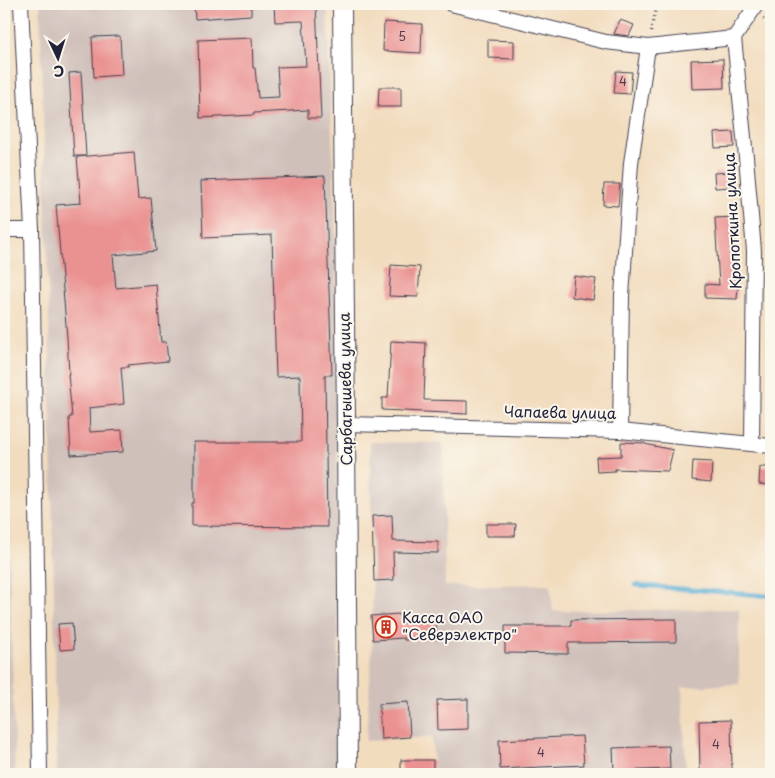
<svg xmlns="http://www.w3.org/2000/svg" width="775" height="778" font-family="'Playpen Sans',sans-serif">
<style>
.industrial{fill:#cfc0ba}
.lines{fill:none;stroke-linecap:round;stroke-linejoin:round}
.stream{stroke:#57acd3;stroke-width:4.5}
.building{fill:#ea9292}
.minor-casing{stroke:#413e4f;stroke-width:16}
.tertiary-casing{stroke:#413e4f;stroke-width:20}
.path{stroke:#413e4f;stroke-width:2.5;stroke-dasharray:1 4;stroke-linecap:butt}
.minor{stroke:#fff;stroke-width:14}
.tertiary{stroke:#fff;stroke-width:18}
.labels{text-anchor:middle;stroke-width:4;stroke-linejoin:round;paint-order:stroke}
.number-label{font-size:12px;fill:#543e51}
.street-label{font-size:15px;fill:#22223b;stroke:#fbf7ec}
.poi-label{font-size:15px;fill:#22223b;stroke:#fbf7ec;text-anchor:start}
</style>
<rect width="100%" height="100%" fill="#fbf7ec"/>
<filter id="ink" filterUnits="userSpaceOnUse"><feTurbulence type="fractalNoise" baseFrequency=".02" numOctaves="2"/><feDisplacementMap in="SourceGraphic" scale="10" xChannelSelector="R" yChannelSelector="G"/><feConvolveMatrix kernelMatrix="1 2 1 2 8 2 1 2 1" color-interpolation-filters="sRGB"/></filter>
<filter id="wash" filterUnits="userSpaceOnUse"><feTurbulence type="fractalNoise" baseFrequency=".0096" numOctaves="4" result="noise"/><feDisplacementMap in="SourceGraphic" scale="20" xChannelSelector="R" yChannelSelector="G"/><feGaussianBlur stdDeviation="1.12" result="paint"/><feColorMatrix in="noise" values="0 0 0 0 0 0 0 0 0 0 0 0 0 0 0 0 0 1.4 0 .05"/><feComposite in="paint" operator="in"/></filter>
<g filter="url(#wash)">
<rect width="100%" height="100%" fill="#f2dcbe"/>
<g class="industrial">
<polygon points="40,4 327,4 336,242 339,774 57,774 49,320"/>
<polygon points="4,348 8,500 15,774 4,774"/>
<polygon points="370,442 443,443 445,586 550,584 553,611 739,609 739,684 682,687 686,769 583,774 434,774 432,737 366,741 373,634"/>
</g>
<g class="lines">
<polyline class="stream" points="635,585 771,596"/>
</g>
<g id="blocks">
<g class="building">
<polygon points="194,4 251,4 251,15 195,19"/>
<polygon points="274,4 316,4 321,118 308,118 308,110 254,113 254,115 200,118 198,40 252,38 253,68 255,68 258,98 279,97 277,67 306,66 303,21 275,22"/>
<polygon points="620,20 634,25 629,36 614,34"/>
<polygon points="384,22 422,24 421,53 383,51"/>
<polygon points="120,36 122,75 94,77 92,37"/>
<polygon points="488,40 514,41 514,59 488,58"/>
<polygon points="723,59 724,88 692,89 691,60"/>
<polygon points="616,71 632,72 630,94 614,93"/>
<polygon points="81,72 86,156 74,156 69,73"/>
<polygon points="379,87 401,87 401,107 378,107"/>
<polygon points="733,132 734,147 715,148 714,133"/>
<polygon points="134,152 138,199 151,198 156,251 113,255 116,288 156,284 161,342 166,342 168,361 128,365 129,367 121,367 124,404 89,408 90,432 122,430 123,452 71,455 69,417 72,417 68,374 69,374 67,337 56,205 81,203 77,157"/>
<polygon points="732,172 733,187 715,188 714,173"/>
<polygon points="325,176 332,375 325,375 327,527 192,526 192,503 194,503 194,442 301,442 300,376 276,377 272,235 203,238 201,181"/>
<polygon points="604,184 620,184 618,206 603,205"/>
<polygon points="734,217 738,285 737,299 705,298 705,284 719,285 715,218"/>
<polygon points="391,265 420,267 418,297 389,296"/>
<polygon points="574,276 596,279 593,300 572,297"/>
<polygon points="391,341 426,343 424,400 467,401 467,414 382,410 382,398 388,398"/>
<polygon points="621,442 645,443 645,444 673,450 668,471 615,469 615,471 597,472 596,457 621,456"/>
<polygon points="693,461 712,462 711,482 692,480"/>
<polygon points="760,467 771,467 771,485 759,484"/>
<polygon points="392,515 393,541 438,542 438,553 393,552 394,580 374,581 372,516"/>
<polygon points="486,524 516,524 515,536 486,536"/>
<polygon points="399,614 400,623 436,622 437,639 404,640 404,638 373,640 371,616"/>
<polygon points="676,619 676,642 568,643 568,654 505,653 505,626 571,626 571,620"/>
<polygon points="72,623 74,649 60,650 58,624"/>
<polygon points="468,699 468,729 438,730 437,700"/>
<polygon points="408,702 410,737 381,739 379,704"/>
<polygon points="731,720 732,770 700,771 699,721"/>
<polygon points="582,736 584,765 500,769 499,740"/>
<polygon points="669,746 670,769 614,771 613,748"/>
<rect x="401" y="760" width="32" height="14"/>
</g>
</g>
</g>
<g filter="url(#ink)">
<use href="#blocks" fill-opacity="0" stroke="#413e4f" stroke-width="1"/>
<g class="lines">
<g class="minor-casing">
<g id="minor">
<polyline points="21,4 32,230 40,774"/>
<polyline points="451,4 606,42 648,47 734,38"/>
<polyline points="4,230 32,230"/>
<polyline points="346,424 620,431 771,446"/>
<polyline points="620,431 622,296 631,163 648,47"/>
<polyline points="752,444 754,251 746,157 734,38 757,4"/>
</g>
</g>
<g class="tertiary-casing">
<polyline id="tertiary" points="342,4 346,424 348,774"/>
</g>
<g class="path">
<polyline points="763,19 771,26"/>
<polyline points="651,32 657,4"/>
</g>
<use href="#minor" class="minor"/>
<use href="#tertiary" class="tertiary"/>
</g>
</g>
<defs>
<g id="building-ring" transform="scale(1.125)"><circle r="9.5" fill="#fbf7ec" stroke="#c8321e" stroke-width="1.5"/><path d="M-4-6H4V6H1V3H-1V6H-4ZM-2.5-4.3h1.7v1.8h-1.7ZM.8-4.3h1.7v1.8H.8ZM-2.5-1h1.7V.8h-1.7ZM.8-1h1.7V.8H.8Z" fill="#c8321e"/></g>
</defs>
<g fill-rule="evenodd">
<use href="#building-ring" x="386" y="627"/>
</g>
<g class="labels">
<g class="number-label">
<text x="402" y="41">5</text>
<text x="623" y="86">4</text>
<text x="716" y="749">4</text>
<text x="541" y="757">4</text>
</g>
<g class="street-label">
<text transform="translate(733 221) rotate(-93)" y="5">Кропоткина улица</text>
<text transform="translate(346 389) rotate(-91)" y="5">Сарбагышева улица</text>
<text transform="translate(560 413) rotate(1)" y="5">Чапаева улица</text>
</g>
<g class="poi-label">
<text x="402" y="623">Касса ОАО<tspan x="402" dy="17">"Северэлектро"</tspan></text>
</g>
</g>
<rect width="775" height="778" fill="none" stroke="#fbf7ec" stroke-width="20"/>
<g transform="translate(58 58) rotate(176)" stroke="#fbf7ec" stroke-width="4" paint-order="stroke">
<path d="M0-4L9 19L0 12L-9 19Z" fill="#22223b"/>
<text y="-8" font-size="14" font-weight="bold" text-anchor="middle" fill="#22223b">С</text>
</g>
</svg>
